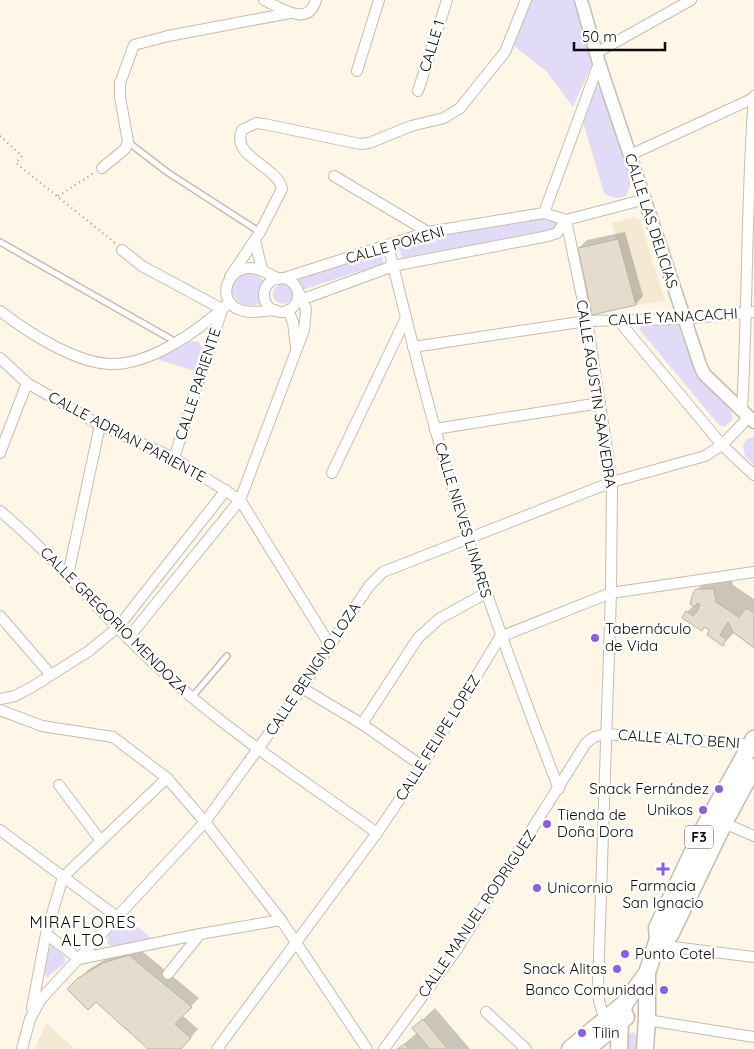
<svg xmlns="http://www.w3.org/2000/svg" width="754" height="1049" font-family="Quicksand,sans-serif">
<style>
.built{fill:#f5e9d4}
.green{fill:#e2dbf8}
.shadow{fill:#0003}
.building{fill:#e4dccd;stroke:#bbb3a5}
.lines{fill:none;stroke-linecap:round;stroke-linejoin:round}
.service-casing{stroke:#c5bdaf;stroke-width:8}
.minor-casing{stroke:#c5bdaf;stroke-width:12}
.tertiary-casing{stroke:#c5bdaf;stroke-width:15}
.primary-casing{stroke:#c5bdaf;stroke-width:19}
.path{stroke:#9d978d;stroke-width:2;stroke-dasharray:1 4;stroke-linecap:butt}
.service{stroke:#fff;stroke-width:5}
.minor{stroke:#fff;stroke-width:10}
.tertiary{stroke:#fff;stroke-width:12}
.primary{stroke:#fff;stroke-width:16}
.poi-dot{fill:#8b60da;stroke:#fff;stroke-width:2}
.labels{text-anchor:middle;stroke-width:5;stroke-linejoin:round;paint-order:stroke}
.shield{fill:#fff;stroke:#565451;stroke-width:1}
.shield-label{font-size:14px;font-weight:bold;fill:#0e0b07}
.street-label{font-size:15px;fill:#0e0b07;stroke:#fff}
.poi-label{font-size:15px;fill:#0e0b07;stroke:#fff;text-anchor:start}
.neighbourhood-label{font-size:16px;letter-spacing:1px;fill:#0e0b07;stroke:#fff}
</style>
<rect width="100%" height="100%" fill="#fef6e7"/>
<g class="built">
<polygon points="635,217 640,220 665,301 636,305 612,223"/>
<polygon points="46,1023 75,1049 35,1049"/>
</g>
<g class="green">
<polygon points="529,0 574,0 593,62 573,107 547,72 513,45"/>
<path d="M597,86L600,88L631,182L626,196C617,199 612,198 604,193L583,122Z"/>
<polygon points="552,217 557,225 554,229 402,258 399,248 460,230"/>
<polygon points="378,254 382,254 383,262 379,265 302,290 298,277"/>
<path d="M247,271L257,274L264,281L260,288L262,303C248,309 235,304 231,290L234,278Z"/>
<circle cx="283" cy="294" r="10"/>
<polygon points="675,323 679,327 697,376 732,412 732,420 724,427 719,425 639,329 641,324"/>
<polygon points="190,341 199,342 204,351 197,372 157,359"/>
<polygon points="754,437 754,465 745,456 743,446 747,439"/>
<polygon points="125,916 152,939 112,946 107,943 110,930"/>
<polygon points="52,945 65,957 65,963 47,977 44,974 48,950"/>
<polygon points="633,1032 639,1037 638,1049 625,1049 626,1036"/>
</g>
<g class="shadow">
<polygon points="625,232 643,296 636,304 579,248 587,240"/>
<polygon points="714,572 730,573 733,585 754,599 754,646 735,632 723,644 706,626 702,630 687,612 694,605 694,593"/>
<polygon points="137,947 199,998 182,1015 198,1029 181,1049 150,1049 96,1000 69,989 88,970 112,955"/>
<polygon points="435,1008 470,1049 398,1049 418,1032 414,1028"/>
</g>
<g class="building">
<polygon points="618,239 636,305 592,315 578,248"/>
<polygon points="696,589 714,589 716,602 739,617 746,608 754,613 754,648 733,632 728,622 720,635 726,639 723,646 707,635 709,630 704,627 702,631 682,618 686,611 693,616 698,610 700,605 697,603 695,607 690,604 693,593"/>
<polygon points="129,955 192,1007 175,1024 191,1038 181,1049 148,1049 96,1002 88,1010 67,989 78,978 103,963"/>
<polygon points="423,1019 448,1049 430,1049 412,1028"/>
<polygon points="405,1044 409,1049 397,1049"/>
</g>
<g class="lines">
<g class="service-casing">
<g id="service">
<polyline points="128,142 167,172 260,232"/>
<polyline points="0,242 176,342"/>
<polyline points="192,697 227,656"/>
</g>
</g>
<g class="minor-casing">
<g id="minor">
<path d="M264,0C281,8 308,28 316,0"/>
<polyline points="596,53 691,0"/>
<polyline points="357,71 379,0"/>
<polyline points="418,91 447,0"/>
<polyline points="630,155 754,98"/>
<polyline points="102,168 125,149 128,142 120,97 120,83 134,45 168,36 290,13"/>
<polyline points="334,176 428,232"/>
<polyline points="544,213 599,63"/>
<polyline points="566,220 587,321 612,482 611,593 598,985 599,1001 606,1024"/>
<polyline points="255,240 262,270"/>
<path d="M388,245C403,306 418,368 435,428C469,551 513,670 559,789"/>
<polyline points="122,250 142,266 222,309"/>
<path d="M230,277L260,232L282,189C278,166 230,157 242,130L256,123L264,124L360,144L369,143L411,126L444,118L460,108L505,52L526,0"/>
<polyline points="284,278 428,232 544,213 566,220 646,199"/>
<circle cx="281" cy="295" r="17"/>
<polyline points="298,301 393,266 548,236 557,233 566,220"/>
<path d="M275,310C263,311 250,314 240,310C216,301 226,268 250,268C260,268 269,274 279,279"/>
<polyline points="288,310 293,322 296,348"/>
<path d="M0,311C27,332 74,362 109,364C151,366 200,329 229,303"/>
<polyline points="618,320 722,445 754,475"/>
<polyline points="413,347 587,321 683,319 754,312"/>
<polyline points="0,358 27,383 100,425 174,458 240,500 330,645"/>
<path d="M742,410C748,305 746,200 754,96"/>
<polyline points="435,429 600,403"/>
<polyline points="0,453 27,383"/>
<polyline points="174,458 222,310"/>
<polyline points="332,473 406,318"/>
<path d="M0,511C62,563 112,628 173,681C236,737 309,784 377,833"/>
<polyline points="68,575 100,425"/>
<polyline points="0,616 51,675"/>
<polyline points="129,637 240,500 304,330 306,309 298,291"/>
<polyline points="302,688 362,724 422,766"/>
<polyline points="0,699 15,696 32,687 89,651 118,627 226,490"/>
<polyline points="0,710 42,726 113,737 167,778 205,822 281,920 367,1049"/>
<polyline points="362,724 418,638 439,619 486,593"/>
<polyline points="59,785 101,841"/>
<polyline points="724,823 754,836"/>
<polyline points="0,830 116,916"/>
<polyline points="46,934 79,959 200,934 281,920"/>
<polyline points="657,945 754,957"/>
<polyline points="168,974 200,934"/>
<polyline points="32,1008 46,934 63,877 167,778"/>
<polyline points="486,1012 526,1049"/>
<polyline points="647,1020 754,1037"/>
<polyline points="22,1049 30,1019 41,999 205,822 302,688 369,586 383,572 612,482 705,456 722,445 749,417"/>
<polyline points="217,1049 377,833 422,766 500,637 611,593 754,572"/>
<polyline points="384,1049 455,952 586,743 594,737 605,734 754,745"/>
</g>
</g>
<g class="tertiary-casing">
<polyline id="tertiary" points="581,0 599,63 700,365 704,374 754,422"/>
</g>
<g class="primary-casing">
<g id="primary">
<polyline points="658,939 670,935 724,823 754,767"/>
<polyline points="570,1049 625,1003"/>
<polyline points="587,1049 626,1017"/>
<polyline points="619,1049 620,1021 625,1003 647,973"/>
<polyline points="645,1049 647,1020 647,973 658,939 657,928 704,828 754,739"/>
</g>
</g>
<g class="path">
<polyline points="0,136 22,156 16,163 115,243"/>
<polyline points="58,196 94,173"/>
</g>
<use href="#service" class="service"/>
<use href="#minor" class="minor"/>
<use href="#tertiary" class="tertiary"/>
<use href="#primary" class="primary"/>
</g>
<g class="poi-dot">
<circle cx="595" cy="638" r="5"/>
<circle cx="719" cy="789" r="5"/>
<circle cx="703" cy="810" r="5"/>
<circle cx="547" cy="824" r="5"/>
<path d="M660.5 861.5h5v5h5v5h-5v5h-5v-5h-5v-5h5z"/>
<circle cx="537" cy="888" r="5"/>
<circle cx="625" cy="954" r="5"/>
<circle cx="617" cy="969" r="5"/>
<circle cx="664" cy="990" r="5"/>
<circle cx="582" cy="1033" r="5"/>
</g>
<g class="labels">
<rect class="shield" x="685" y="825.5" width="28" height="23" rx="4"/>
<g class="shield-label">
<text x="699" y="842">F3</text>
</g>
<g class="street-label">
<text transform="translate(432 46) rotate(-73)" y="5">CALLE 1</text>
<text transform="translate(651 221) rotate(72)" y="5">CALLE LAS DELICIAS</text>
<text transform="translate(395 245) rotate(-16)" y="5">CALLE POKENI</text>
<text transform="translate(673 317) rotate(-3)" y="5">CALLE YANACACHI</text>
<text transform="translate(198 384) rotate(-72)" y="5">CALLE PARIENTE</text>
<text transform="translate(596 394) rotate(81)" y="5">CALLE AGUSTIN SAAVEDRA</text>
<text transform="translate(127 437) rotate(28)" y="5">CALLE ADRIAN PARIENTE</text>
<text transform="translate(463 520) rotate(73)" y="5">CALLE NIEVES LINARES</text>
<text transform="translate(114 621) rotate(45)" y="5">CALLE GREGORIO MENDOZA</text>
<text transform="translate(313 669) rotate(-56)" y="5">CALLE BENIGNO LOZA</text>
<text transform="translate(438 738) rotate(-58)" y="5">CALLE FELIPE LOPEZ</text>
<text transform="translate(679 739) rotate(4)" y="5">CALLE ALTO BENI</text>
<text transform="translate(477 914) rotate(-56)" y="5">CALLE MANUEL RODRIGUEZ</text>
</g>
<g class="poi-label">
<text x="605" y="634">Tabernáculo<tspan x="605" dy="17">de Vida</tspan></text>
<text x="709" y="794" text-anchor="end">Snack Fernández</text>
<text x="693" y="815" text-anchor="end">Unikos</text>
<text x="557" y="820">Tienda de<tspan x="557" dy="17">Doña Dora</tspan></text>
<text x="663" y="891" text-anchor="middle">Farmacia<tspan x="663" dy="17">San Ignacio</tspan></text>
<text x="547" y="893">Unicornio</text>
<text x="635" y="959">Punto Cotel</text>
<text x="607" y="974" text-anchor="end">Snack Alitas</text>
<text x="654" y="995" text-anchor="end">Banco Comunidad</text>
<text x="592" y="1038">Tilin</text>
</g>
<g class="neighbourhood-label">
<text x="83" y="928">MIRAFLORES<tspan x="83" dy="18">ALTO</tspan></text>
</g>
</g>
<path d="M574 42v8h91v-8" fill="none" stroke="#0e0b07" stroke-width="2.5"/>
<text x="582" y="42" font-size="15" fill="#0e0b07" stroke="#ffffff" stroke-width="4" paint-order="stroke">50 m</text>
</svg>
